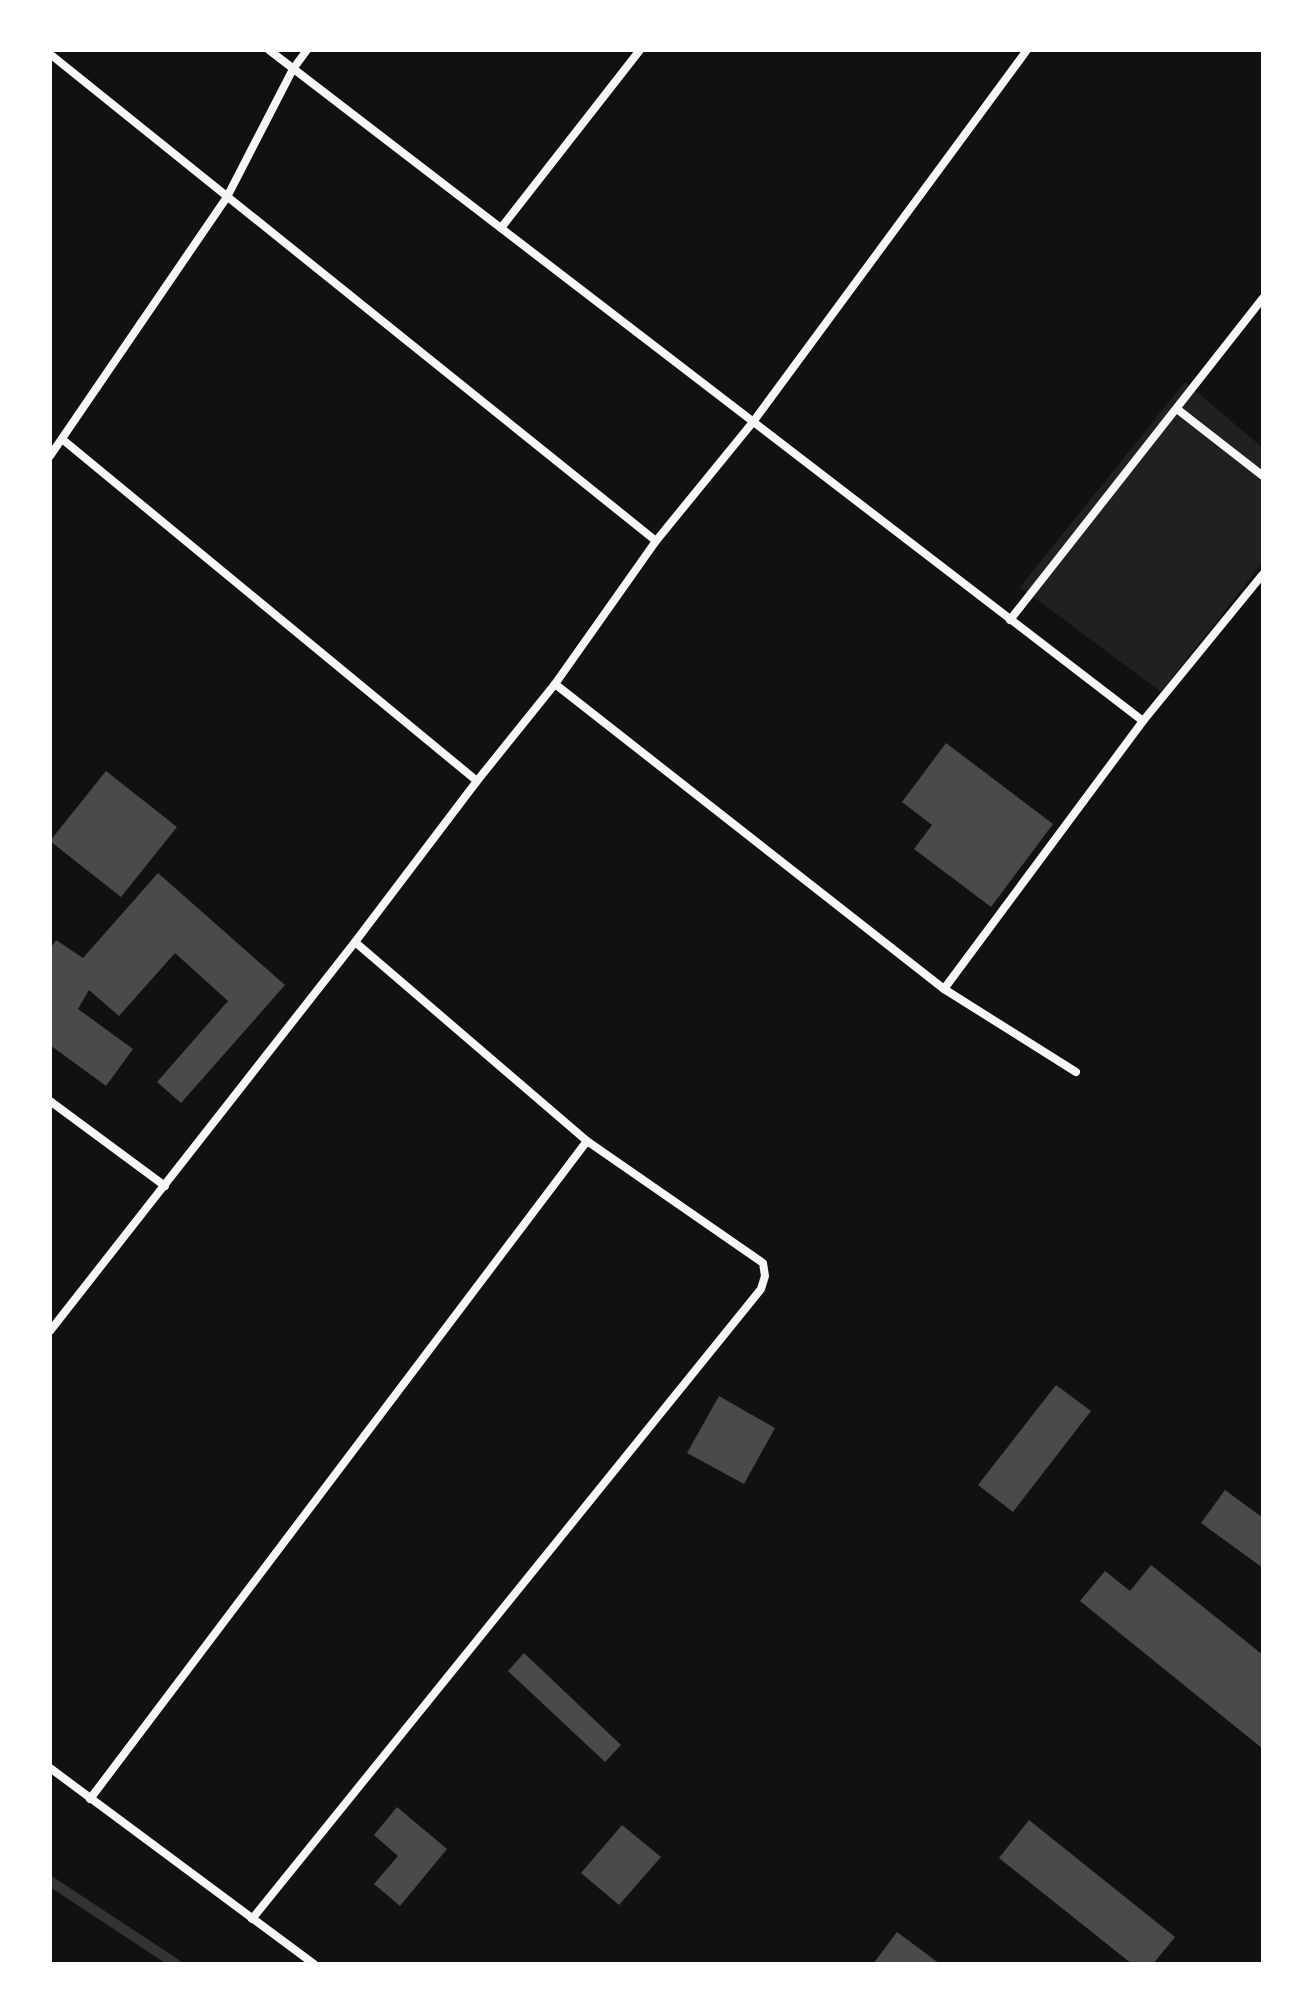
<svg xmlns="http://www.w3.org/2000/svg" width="1313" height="2014" font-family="'Fira Sans',sans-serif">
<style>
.green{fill:#202020}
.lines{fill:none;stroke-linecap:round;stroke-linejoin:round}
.stream{stroke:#333;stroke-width:10}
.building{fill:#4a4a4a}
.minor{stroke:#f5f5f5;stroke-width:8}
</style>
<rect width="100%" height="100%" fill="#111"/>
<polygon class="green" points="1185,382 1263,448 1263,562 1161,692 1020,587"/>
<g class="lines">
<polyline class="stream" points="50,1881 176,1964"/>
</g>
<g class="building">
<polygon points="946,743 1053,824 991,907 914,849 932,825 902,802"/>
<polygon points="106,771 177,827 121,897 50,841"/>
<polygon points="158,873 285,985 181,1103 157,1082 228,1001 175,953 119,1016 89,990 78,1009 133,1049 106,1086 50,1045 50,949 56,940 83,958"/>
<polygon points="1056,1385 1091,1411 1013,1512 978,1485"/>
<polygon points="719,1396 775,1428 744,1484 687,1453"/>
<polygon points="1225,1490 1263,1518 1263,1568 1201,1523"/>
<polygon points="1151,1565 1263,1655 1263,1749 1080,1601 1105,1571 1130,1591"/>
<polygon points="524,1653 621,1745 605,1762 508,1671"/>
<polygon points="397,1807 447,1849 400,1906 374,1884 398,1856 374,1835"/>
<polygon points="1029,1820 1175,1937 1153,1964 1132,1964 999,1858"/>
<polygon points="622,1825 661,1857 619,1905 581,1873"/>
<polygon points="897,1932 940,1964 873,1964"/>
</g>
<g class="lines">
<g class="minor">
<polyline points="269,50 1143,721"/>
<polyline points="50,54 656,541"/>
<polyline points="501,228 640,50"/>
<polyline points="1177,409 1263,476"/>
<polyline points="62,439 477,781"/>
<polyline points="50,456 227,197 293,69 307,50"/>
<polyline points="1010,620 1263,298"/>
<polyline points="555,684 944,989 1076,1072"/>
<polyline points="944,989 1143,721 1263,574"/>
<polyline points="50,1101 165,1186"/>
<polyline points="50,1331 355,942 477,781 555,684 656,541 753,422 1027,50"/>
<polyline points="50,1768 314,1964"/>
<polyline points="90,1799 587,1141"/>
<polyline points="252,1919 761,1289 765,1276 763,1263 587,1141 355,942"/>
</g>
</g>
<rect width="1313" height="2014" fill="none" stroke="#ffffff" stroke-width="104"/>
</svg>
